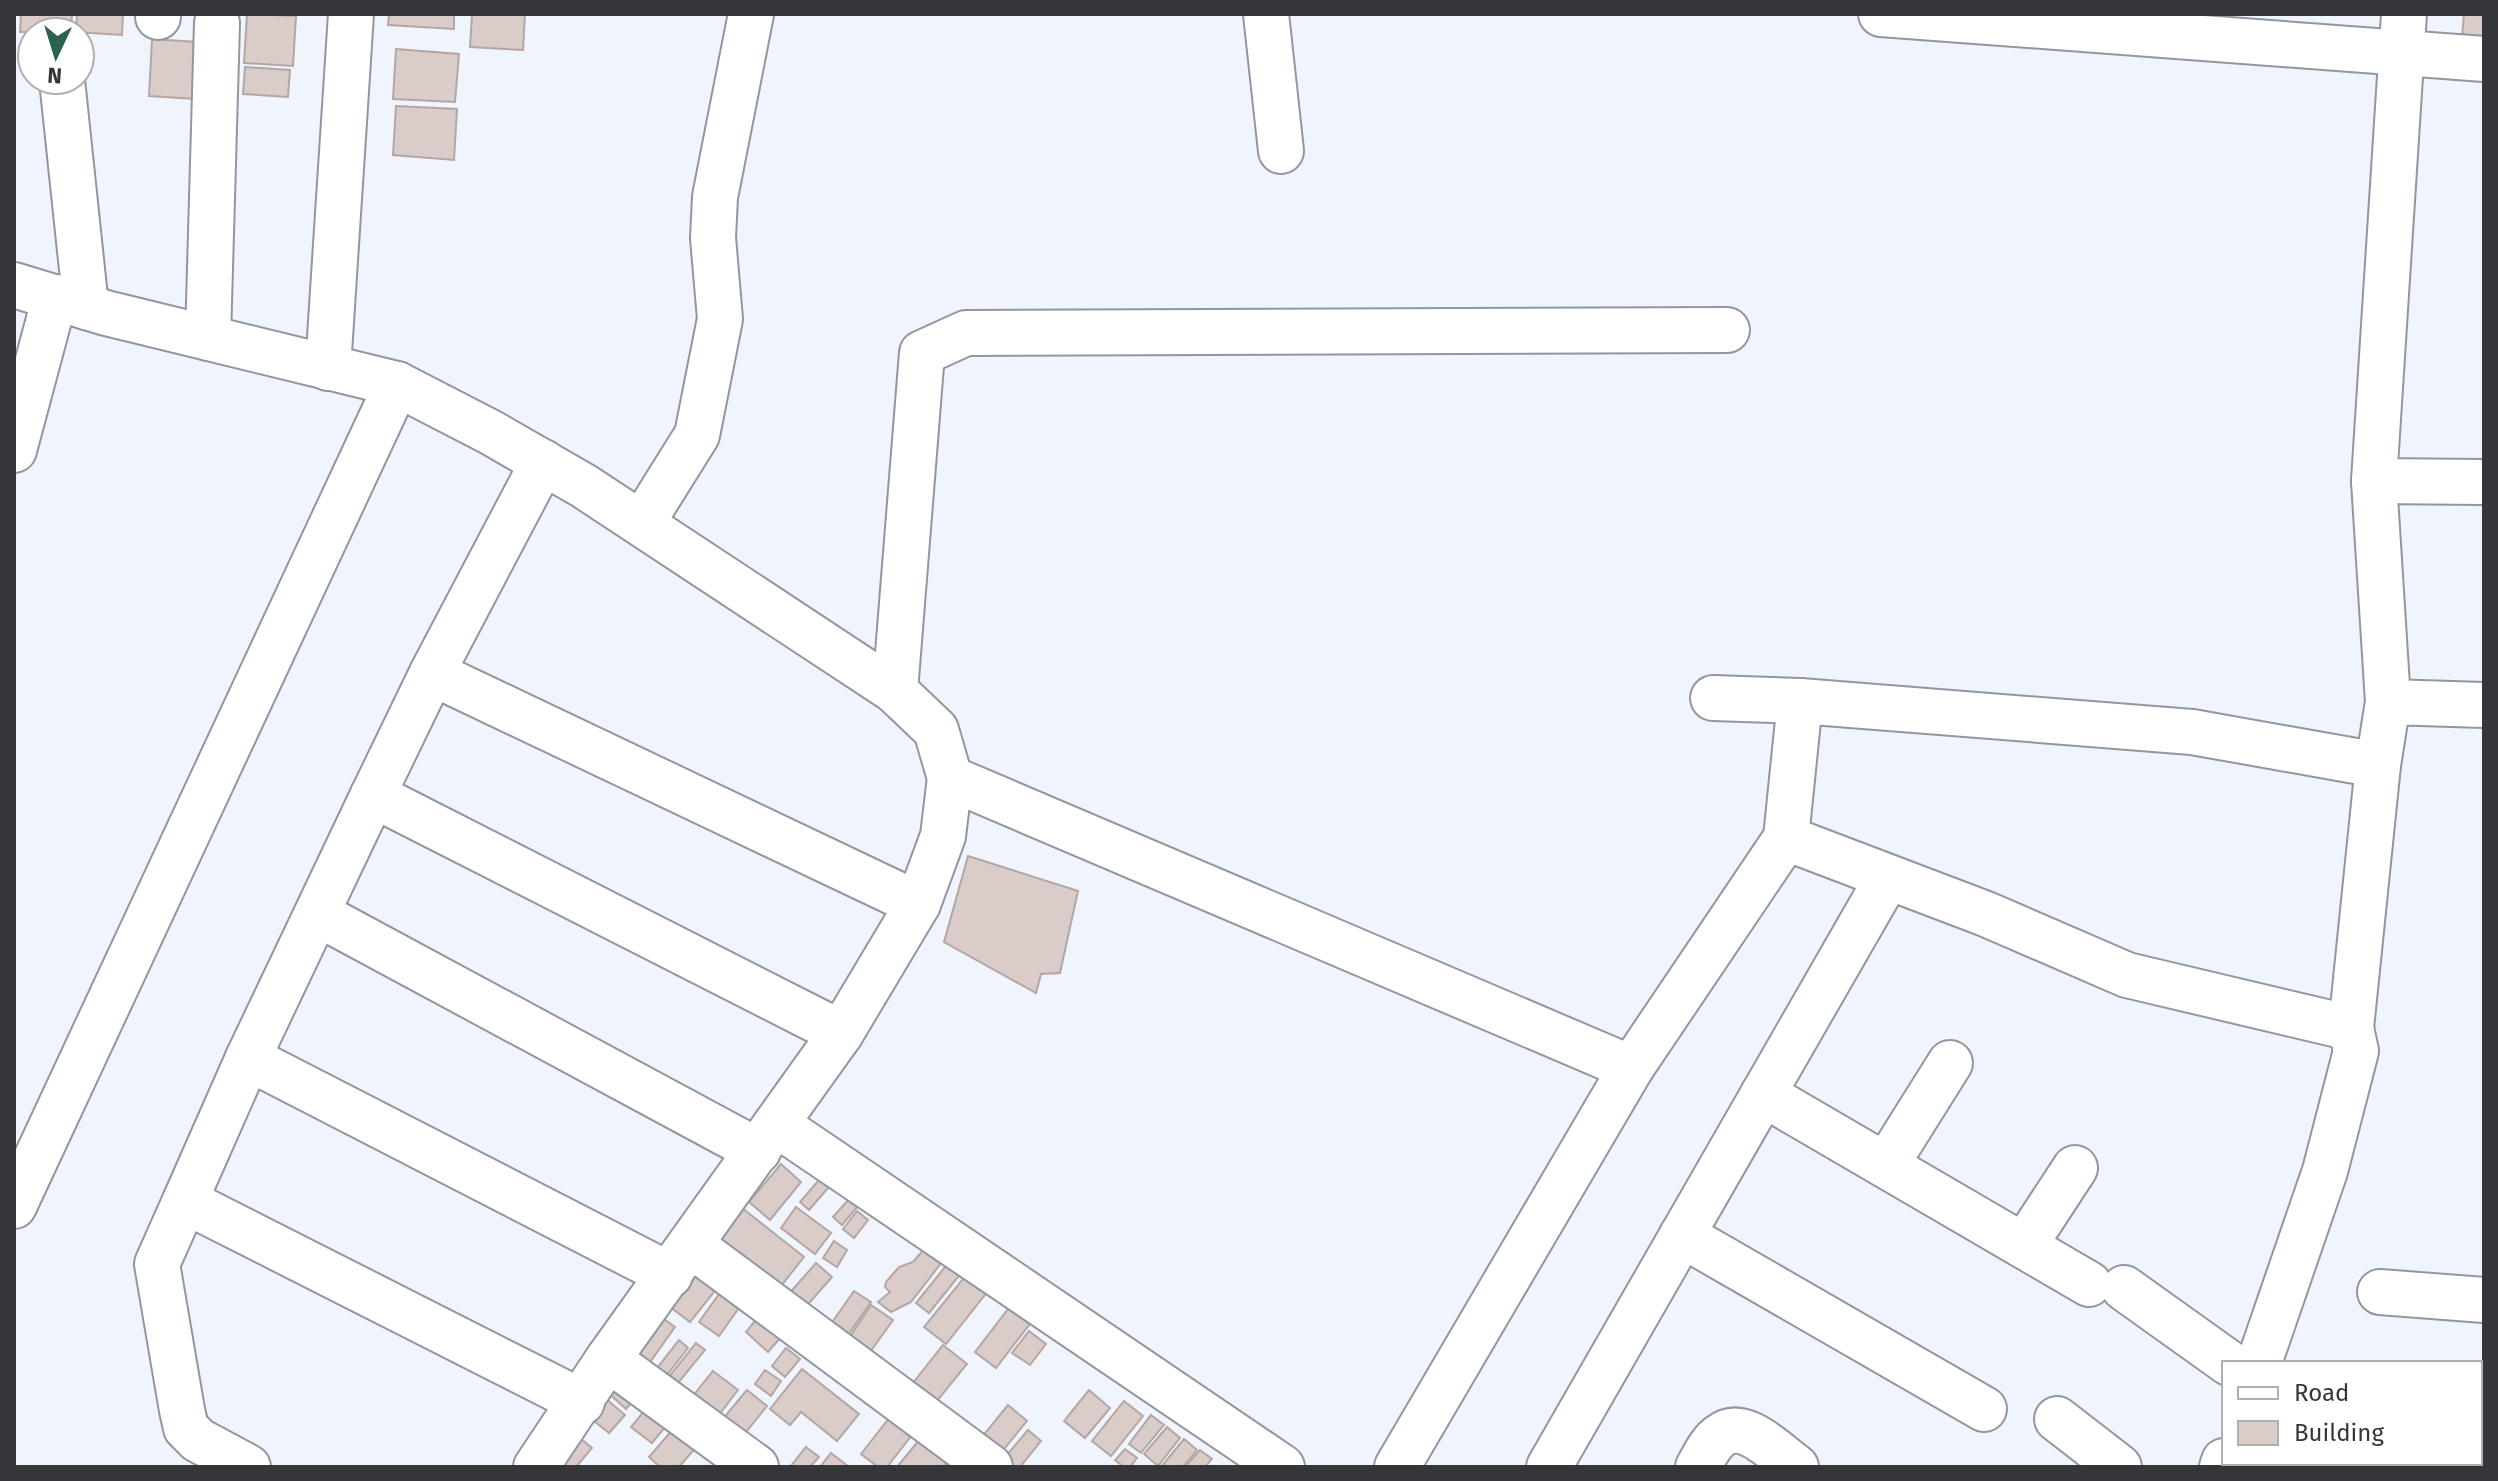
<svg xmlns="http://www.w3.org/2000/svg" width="2498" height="1481" font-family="'Fira Sans',sans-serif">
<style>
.building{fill:#daccc8;stroke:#b4a7a3;stroke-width:2}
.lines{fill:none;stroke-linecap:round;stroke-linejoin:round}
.minor-casing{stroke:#9196a0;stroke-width:48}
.minor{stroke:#fff;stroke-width:44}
</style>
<rect width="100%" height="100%" fill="#eff4fd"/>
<g class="building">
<polygon points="21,14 72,14 71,32 20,32"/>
<polygon points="77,14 123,14 122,35 76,32"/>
<polygon points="247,14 296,16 293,66 244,63"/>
<polygon points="389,14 454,14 454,29 388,25"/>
<polygon points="472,14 525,14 523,50 470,47"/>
<polygon points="2464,14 2484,14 2484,38 2462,37"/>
<polygon points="152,39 213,43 210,100 149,96"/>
<polygon points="396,49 459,54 455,102 393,99"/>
<polygon points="245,67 290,70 288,97 243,94"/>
<polygon points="396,106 457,109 454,160 393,155"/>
<polygon points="968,856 1078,891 1060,973 1041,974 1036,993 944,942"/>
<polygon points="781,1164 801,1182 770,1220 749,1202"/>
<polygon points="825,1173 834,1181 809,1210 800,1202"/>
<polygon points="850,1198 858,1206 842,1225 833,1217"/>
<polygon points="796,1207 831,1233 815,1254 781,1228"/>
<polygon points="742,1208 804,1257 769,1301 707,1252"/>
<polygon points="857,1211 868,1220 854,1238 843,1229"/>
<polygon points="834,1241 847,1250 837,1267 823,1258"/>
<polygon points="925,1248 942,1262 911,1302 891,1312 878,1302 890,1292 885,1287 886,1282 899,1267 913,1262"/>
<polygon points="949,1262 962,1272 929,1313 916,1303"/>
<polygon points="816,1263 832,1277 803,1310 787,1296"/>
<polygon points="694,1267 718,1287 690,1322 665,1303"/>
<polygon points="971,1269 992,1286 946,1344 924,1327"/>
<polygon points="722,1290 741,1305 719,1336 699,1322"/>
<polygon points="854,1291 871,1302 843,1342 826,1331"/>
<polygon points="1015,1300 1036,1316 996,1368 975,1352"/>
<polygon points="871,1305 893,1320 868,1355 847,1341"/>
<polygon points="764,1310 787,1330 768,1352 746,1332"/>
<polygon points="654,1312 675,1327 648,1365 627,1349"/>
<polygon points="1029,1331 1046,1344 1030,1365 1012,1353"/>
<polygon points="679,1340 688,1348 657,1388 647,1381"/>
<polygon points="696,1343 705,1350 670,1393 661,1387"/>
<polygon points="943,1345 967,1364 932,1407 909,1388"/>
<polygon points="786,1348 800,1359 785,1377 772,1366"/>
<polygon points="802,1369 859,1414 837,1441 801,1412 790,1425 770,1409"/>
<polygon points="765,1370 781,1381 771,1396 755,1384"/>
<polygon points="713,1371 738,1390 715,1420 689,1401"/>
<polygon points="621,1374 641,1391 626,1409 606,1391"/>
<polygon points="747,1390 767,1406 742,1437 721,1421"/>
<polygon points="1089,1390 1110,1408 1085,1438 1064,1421"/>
<polygon points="604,1397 625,1415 609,1433 588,1416"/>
<polygon points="1124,1401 1143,1416 1111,1456 1092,1441"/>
<polygon points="650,1404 671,1420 652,1443 631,1427"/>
<polygon points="1008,1405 1027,1421 996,1459 977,1443"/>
<polygon points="1151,1415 1164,1425 1141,1453 1129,1444"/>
<polygon points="890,1417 912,1435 887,1467 878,1467 861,1454"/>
<polygon points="675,1427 697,1446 679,1467 660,1467 649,1457"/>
<polygon points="1167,1427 1180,1438 1158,1466 1144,1454"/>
<polygon points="570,1430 592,1448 576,1467 540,1467"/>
<polygon points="1028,1430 1041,1441 1020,1467 1008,1467 1001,1462"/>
<polygon points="920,1439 948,1461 943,1467 897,1467"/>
<polygon points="1184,1439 1197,1450 1183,1467 1161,1467"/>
<polygon points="806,1447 819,1457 810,1467 790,1467"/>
<polygon points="1125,1449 1137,1458 1130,1467 1124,1467 1115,1460"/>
<polygon points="1200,1450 1212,1459 1205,1467 1185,1467"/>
<polygon points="831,1453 849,1467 820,1467"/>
</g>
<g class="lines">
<g class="minor-casing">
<g id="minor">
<polyline points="1266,14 1281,151"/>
<polyline points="1881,14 2484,59"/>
<polyline points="158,17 158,14"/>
<polyline points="62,80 86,307"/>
<polyline points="14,285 106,313 397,384 490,432 584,486 895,691 936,730 950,778 1631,1068"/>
<polyline points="208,338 217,23"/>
<polyline points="328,368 351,14"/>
<polyline points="14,450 55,297"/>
<polyline points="543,462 432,673 373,795 248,1058 185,1201 582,1402"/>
<polyline points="2374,481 2484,482"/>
<polyline points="642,523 697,435 720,319 713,238 715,197 751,14"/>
<polyline points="432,673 918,904"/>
<polyline points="895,691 922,353 966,333 1727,330"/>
<polyline points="1713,698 1800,701 2192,732 2378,765"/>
<polyline points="1800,701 1786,838 1986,914 2127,975 2351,1028 2356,1051 2325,1171 2259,1363"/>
<polyline points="2388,702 2374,481 2404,14"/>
<polyline points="373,795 841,1033"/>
<polyline points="318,914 758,1151"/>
<polyline points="2351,1028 2378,765 2388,702 2484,705"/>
<polyline points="248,1058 670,1275"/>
<polyline points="1763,1094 2089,1284"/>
<polyline points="776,1124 1282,1467"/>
<polyline points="1886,1165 1950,1063"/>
<polyline points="185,1201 157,1264 182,1410 186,1428 198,1440 248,1467"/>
<polyline points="14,1206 397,384"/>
<polyline points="1682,1235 1984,1409"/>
<polyline points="691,1245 990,1467"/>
<polyline points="2024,1246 2075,1168"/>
<polyline points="2124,1288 2229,1363"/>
<polyline points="2380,1292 2484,1300"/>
<polyline points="608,1359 756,1467"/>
<polyline points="2057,1419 2119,1467"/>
<polyline points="536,1467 608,1359 841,1033 918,904 943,836 950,778"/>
<polyline points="1397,1467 1631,1068 1786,838"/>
<polyline points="1549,1467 1888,877"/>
<path d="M1698,1467C1704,1457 1710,1443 1720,1436C1744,1417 1776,1453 1796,1467"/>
<polyline points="2222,1467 2224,1461"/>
</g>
</g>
<use href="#minor" class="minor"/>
</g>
<rect width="2498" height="1481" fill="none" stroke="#34363a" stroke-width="32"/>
<rect x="2222" y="1361" width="260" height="104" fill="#ffffff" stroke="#aeafb0" stroke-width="2"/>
<rect x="2238" y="1387" width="40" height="12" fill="#ffffff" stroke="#aeafb0" stroke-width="2"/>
<text x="2294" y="1401" font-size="24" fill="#34363a">Road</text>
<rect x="2238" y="1421" width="40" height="24" fill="#daccc8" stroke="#aeafb0" stroke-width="2"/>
<text x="2294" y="1441" font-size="24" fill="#34363a">Building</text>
<g transform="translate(56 56) rotate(184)"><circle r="38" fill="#ffffff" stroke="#aeafb0" stroke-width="2"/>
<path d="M0-6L14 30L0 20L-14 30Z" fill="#27634e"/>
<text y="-12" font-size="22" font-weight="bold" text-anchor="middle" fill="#34363a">N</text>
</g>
</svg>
